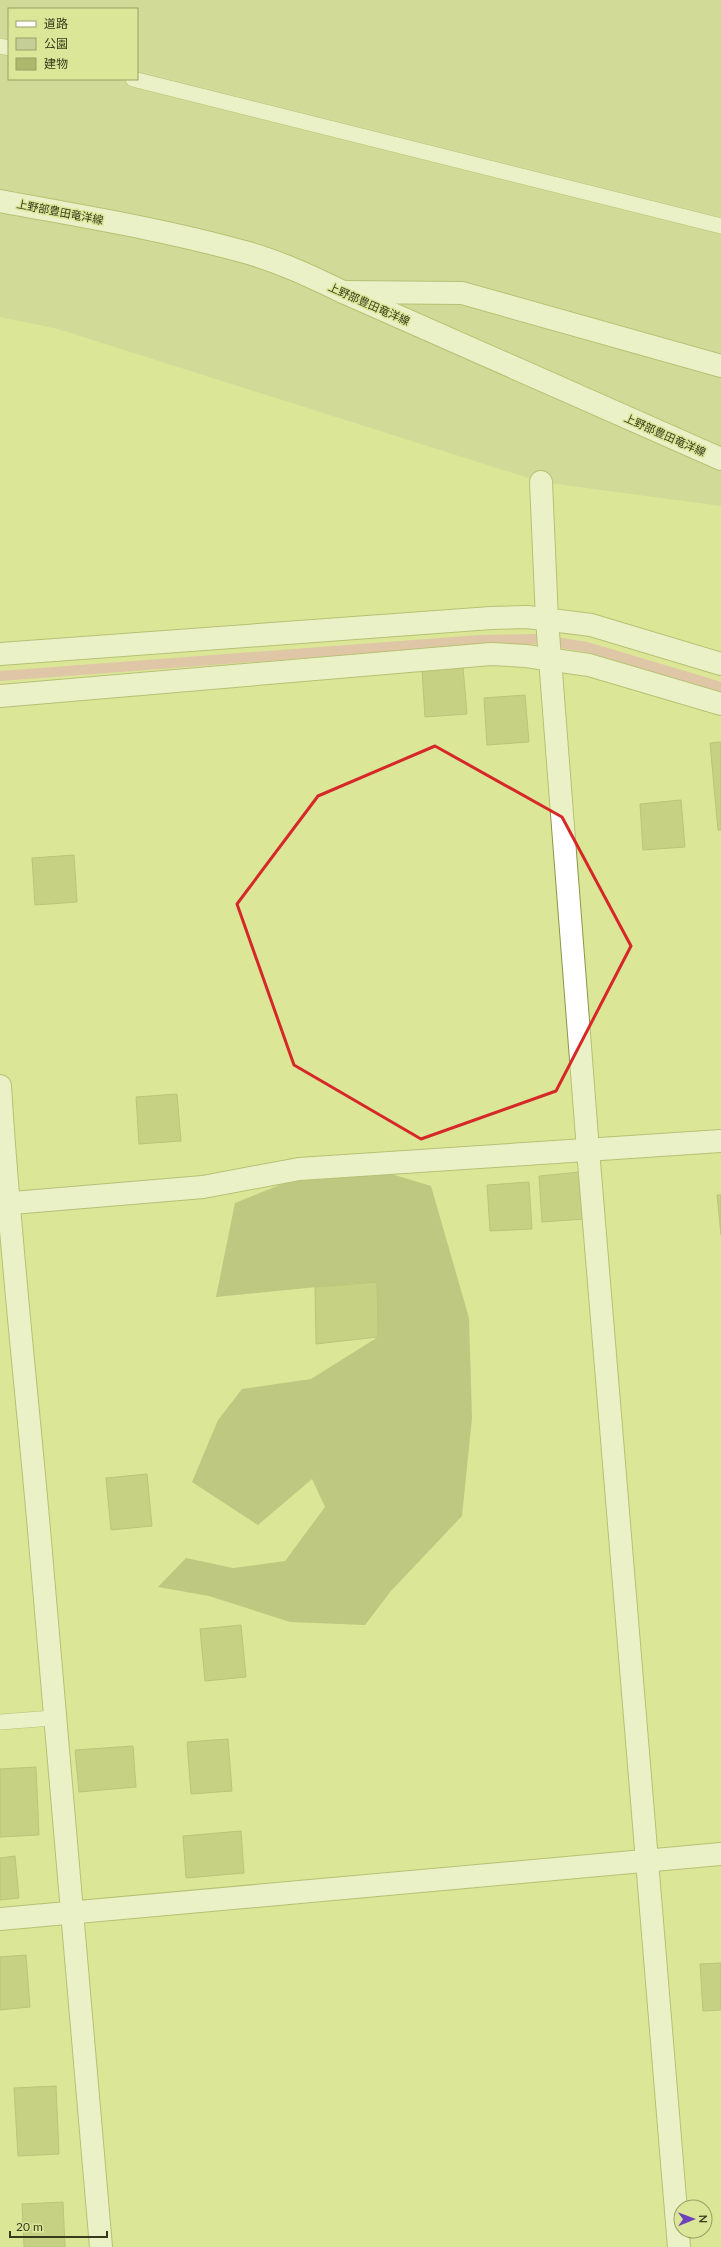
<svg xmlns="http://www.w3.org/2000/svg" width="721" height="2247" font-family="Lato,'Noto Sans JP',sans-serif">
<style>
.green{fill:#c6ce97;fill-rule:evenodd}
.forest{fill:#9ca565}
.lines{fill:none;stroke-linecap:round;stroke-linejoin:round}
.stream{stroke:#e5a1bb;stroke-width:10}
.building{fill:#aeb86c;stroke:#949e52}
.service-casing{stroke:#8c9549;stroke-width:16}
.minor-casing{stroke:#8c9549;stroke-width:24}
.tertiary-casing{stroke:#8c9549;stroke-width:24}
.secondary-casing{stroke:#8c9549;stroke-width:24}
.service{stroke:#fff;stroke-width:15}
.minor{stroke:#fff;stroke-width:22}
.tertiary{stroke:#fff;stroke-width:22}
.secondary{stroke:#fff;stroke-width:22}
.marked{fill:none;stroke:#d62828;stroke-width:3;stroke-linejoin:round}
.labels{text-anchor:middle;stroke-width:3;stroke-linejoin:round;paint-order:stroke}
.street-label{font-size:11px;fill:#373b1b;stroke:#dbe698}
</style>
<rect width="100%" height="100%" fill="#dbe698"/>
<path class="green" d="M0,0H721V506L541,482L58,329L0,317ZM9,9H137V79H9Z"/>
<polygon class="forest" points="362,1165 431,1186 469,1318 472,1418 462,1516 391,1591 365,1625 290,1622 209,1596 158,1587 186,1558 233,1568 285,1561 325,1507 312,1479 258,1525 192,1482 218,1420 242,1389 311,1379 378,1337 377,1298 358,1283 216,1297 235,1203 307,1174"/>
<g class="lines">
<polyline class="stream" points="0,676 480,640 535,639 587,647 721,687"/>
</g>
<g class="building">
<polygon points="463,667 467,714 425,717 422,670"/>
<polygon points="525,695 529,742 487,745 484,698"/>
<polygon points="721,742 721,830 718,830 710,743"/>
<polygon points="681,800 685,847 643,850 640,804"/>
<polygon points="74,855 77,902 35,905 32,858"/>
<polygon points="177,1094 181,1141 139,1144 136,1097"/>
<polygon points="580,1172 584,1219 542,1222 539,1176"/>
<polygon points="529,1182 532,1229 490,1231 487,1185"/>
<polygon points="717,1195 721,1195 721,1235"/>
<polygon points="377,1282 378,1337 316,1344 315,1287"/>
<polygon points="147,1474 152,1526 111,1530 106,1478"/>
<polygon points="241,1625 246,1677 205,1681 200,1629"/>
<polygon points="228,1739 232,1791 191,1794 187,1742"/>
<polygon points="133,1746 136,1787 79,1792 75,1750"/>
<polygon points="36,1767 39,1835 0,1837 0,1769"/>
<polygon points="241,1831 244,1873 186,1878 183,1836"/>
<polygon points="15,1856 19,1898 0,1900 0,1858"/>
<polygon points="26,1955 30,2007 0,2010 0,1957"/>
<polygon points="721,1963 721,2010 703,2011 700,1964"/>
<polygon points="56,2086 59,2154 18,2156 14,2088"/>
<polygon points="63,2202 65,2247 24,2247 22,2204"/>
</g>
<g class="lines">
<g class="service-casing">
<g id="service">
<polyline points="0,46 9,48"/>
<polyline points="133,79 721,226"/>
<polyline points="0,1722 53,1718"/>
</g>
</g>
<g class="minor-casing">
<g id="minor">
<polyline points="541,482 547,620 588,1150 679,2247"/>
<polyline points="0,654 491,618 527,617 591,625 721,664"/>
<polyline points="0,696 491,654 526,656 589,665 721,704"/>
<path d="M0,1086C9,1235 26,1382 39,1530C59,1769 79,2008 101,2247"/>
<polyline points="0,1204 203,1187 299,1169 721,1141"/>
<polyline points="0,1919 721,1854"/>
</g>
</g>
<g class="tertiary-casing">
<polyline id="tertiary" points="343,292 462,293 721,366"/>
</g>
<g class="secondary-casing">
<path id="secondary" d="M0,201C80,216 162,229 241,251C276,260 310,276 343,292L721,459"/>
</g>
<use href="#service" class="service"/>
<use href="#minor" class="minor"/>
<use href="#tertiary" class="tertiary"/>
<use href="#secondary" class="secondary"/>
</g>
<path d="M0 0H721V2247H0ZM435,746L562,817L631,946L556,1091L421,1139L294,1065L237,904L318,796Z" fill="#dbe698" fill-opacity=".55" fill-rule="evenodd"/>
<path class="marked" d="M435,746L562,817L631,946L556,1091L421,1139L294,1065L237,904L318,796Z"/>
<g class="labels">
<g class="street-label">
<text transform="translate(60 212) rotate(11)" y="4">上野部豊田竜洋線</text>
<text transform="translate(369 304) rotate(24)" y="4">上野部豊田竜洋線</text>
<text transform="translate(665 435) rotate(24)" y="4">上野部豊田竜洋線</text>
</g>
</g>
<rect x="8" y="8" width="130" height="72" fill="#dbe698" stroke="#99a266"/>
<rect x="16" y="21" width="20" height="6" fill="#ffffff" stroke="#99a266"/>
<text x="44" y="28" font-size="12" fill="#373b1b">道路</text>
<rect x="16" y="38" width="20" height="12" fill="#c6ce97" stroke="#99a266"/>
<text x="44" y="48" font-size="12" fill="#373b1b">公園</text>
<rect x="16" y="58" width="20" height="12" fill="#aeb86c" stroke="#99a266"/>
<text x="44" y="68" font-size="12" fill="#373b1b">建物</text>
<g transform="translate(693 2219) rotate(89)"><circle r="19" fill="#dbe698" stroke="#99a266"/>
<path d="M0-3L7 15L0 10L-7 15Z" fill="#6d43bb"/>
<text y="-6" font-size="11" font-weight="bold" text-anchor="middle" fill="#373b1b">N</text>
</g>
<path d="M10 2231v6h97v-6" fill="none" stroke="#373b1b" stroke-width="2"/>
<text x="16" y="2231" font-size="12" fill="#373b1b" stroke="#dbe698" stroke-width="3" paint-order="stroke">20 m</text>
</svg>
